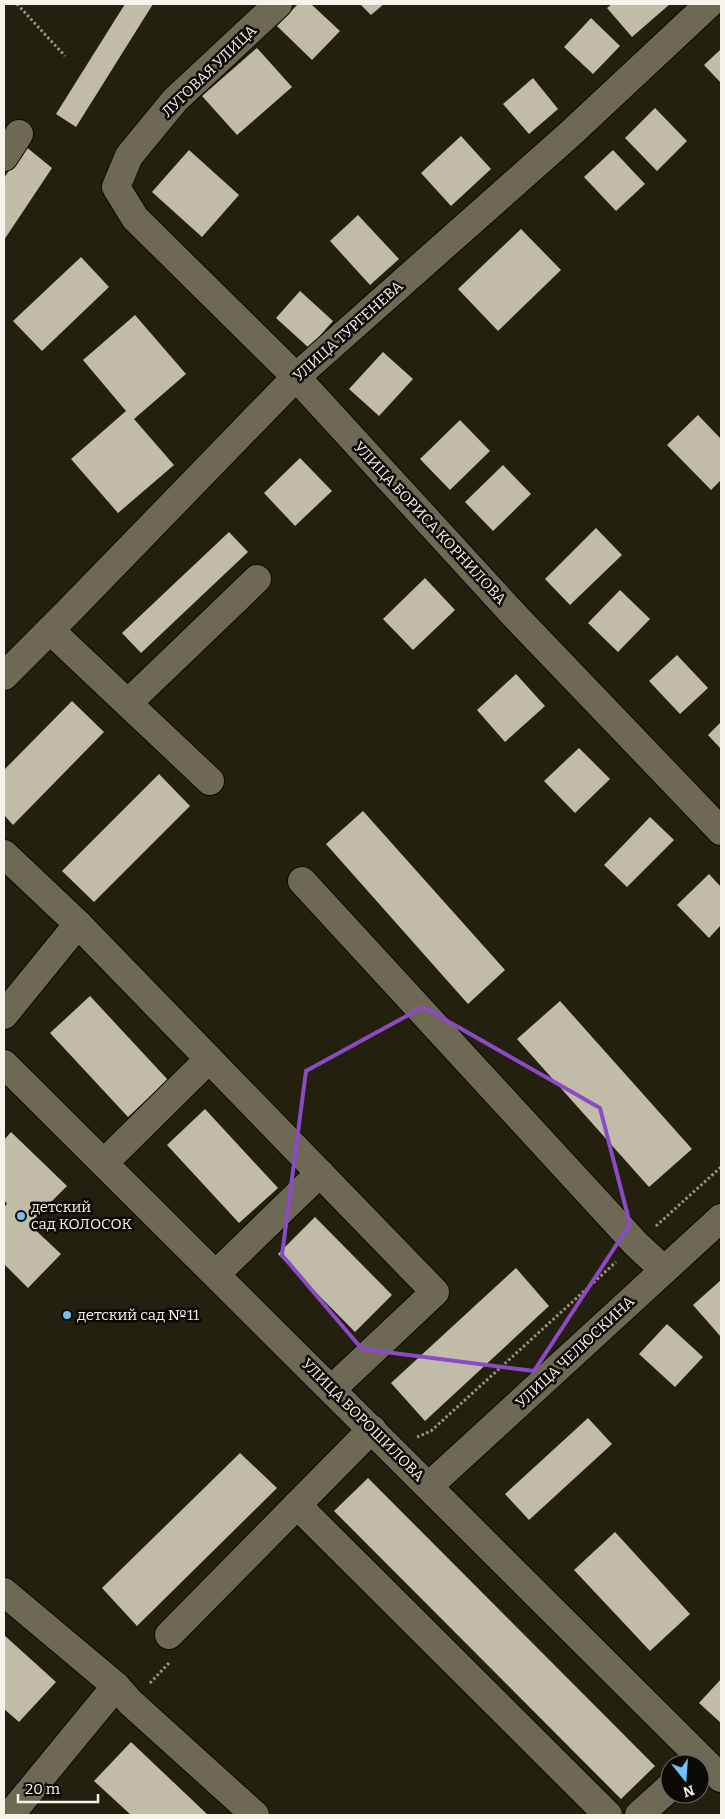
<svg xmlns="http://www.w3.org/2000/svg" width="725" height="1819" font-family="Bitter,serif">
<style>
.building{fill:#c1bca7}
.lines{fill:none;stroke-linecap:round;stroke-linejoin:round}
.minor-casing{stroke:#0d0a00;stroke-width:30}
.path{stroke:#969386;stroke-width:3;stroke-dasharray:2.5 2.5;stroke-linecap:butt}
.minor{stroke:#6d6955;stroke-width:28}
.marked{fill:none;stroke:#8d4ac5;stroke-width:4;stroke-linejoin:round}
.poi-dot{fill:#72c1f5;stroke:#0c0a04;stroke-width:2}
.labels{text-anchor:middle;stroke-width:5;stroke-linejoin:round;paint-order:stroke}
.street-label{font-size:15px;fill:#f6f4e9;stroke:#0c0a04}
.poi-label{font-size:15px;fill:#f6f4e9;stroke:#0c0a04;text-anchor:start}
</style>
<rect width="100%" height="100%" fill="#24200f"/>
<g class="building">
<polygon points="125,4 153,4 76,127 56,114"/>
<polygon points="298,4 311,4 340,31 312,60 277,26"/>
<polygon points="360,4 384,4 371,15"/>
<polygon points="612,4 670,4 632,37 607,8"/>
<polygon points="591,18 620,46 593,74 564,47"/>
<polygon points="257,48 292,87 237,135 202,96"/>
<polygon points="721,49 721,83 704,65"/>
<polygon points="533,78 558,109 529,134 503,104"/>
<polygon points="655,108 687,141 657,171 625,138"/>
<polygon points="461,136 491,169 451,206 421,173"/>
<polygon points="25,146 52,168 4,240 4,178"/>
<polygon points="189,150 239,195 202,237 152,192"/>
<polygon points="613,150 645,184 616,211 584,177"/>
<polygon points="358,215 399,259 370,285 330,241"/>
<polygon points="521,229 561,270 498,331 458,289"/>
<polygon points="81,257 109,287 42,351 13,321"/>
<polygon points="300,291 333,321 309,348 276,318"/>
<polygon points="135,315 186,374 134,419 174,465 118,513 71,459 126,411 83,360"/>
<polygon points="383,352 413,379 379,416 349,389"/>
<polygon points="698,415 721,439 721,480 711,490 667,445"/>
<polygon points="460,420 490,451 450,490 420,459"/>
<polygon points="300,458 332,491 295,526 264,493"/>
<polygon points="503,465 531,494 493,531 465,502"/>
<polygon points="596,528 622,555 570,605 545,579"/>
<polygon points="229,532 248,552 141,653 122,633"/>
<polygon points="425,578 455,610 413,650 383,619"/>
<polygon points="620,590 650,619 618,652 588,623"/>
<polygon points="677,655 708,688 680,714 649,681"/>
<polygon points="516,674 545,706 505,742 477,710"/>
<polygon points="72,701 104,732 13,825 4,815 4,770"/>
<polygon points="721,722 721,749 708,735"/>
<polygon points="579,748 610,779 575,813 544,781"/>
<polygon points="159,774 190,806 94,902 62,871"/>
<polygon points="363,811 505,970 468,1004 326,844"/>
<polygon points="650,817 674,840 627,887 604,865"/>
<polygon points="709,874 721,887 721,925 709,938 677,905"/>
<polygon points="90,996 168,1080 128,1117 50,1033"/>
<polygon points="560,1001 692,1149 649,1187 517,1039"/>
<polygon points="205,1109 278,1188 239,1223 167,1145"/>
<polygon points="11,1132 67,1186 29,1224 61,1254 28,1288 4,1264 4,1207 7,1204 4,1200 4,1140"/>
<polygon points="315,1217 392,1295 355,1332 278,1254"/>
<polygon points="516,1268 549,1306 425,1421 391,1383"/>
<polygon points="721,1280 721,1337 693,1305"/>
<polygon points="667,1324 703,1357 675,1387 639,1354"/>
<polygon points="588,1418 612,1444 529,1520 505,1494"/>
<polygon points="240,1453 277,1488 137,1626 102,1588"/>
<polygon points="368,1478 655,1766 621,1799 334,1511"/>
<polygon points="615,1532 690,1614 650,1651 574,1570"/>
<polygon points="4,1635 56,1682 19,1722 4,1709"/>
<polygon points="721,1679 721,1723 699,1703"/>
<polygon points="131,1742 208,1815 131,1815 94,1781"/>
</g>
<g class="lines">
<g class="minor-casing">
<g id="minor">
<polyline points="278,4 175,100 129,156 116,187 135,218 296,377 515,616 721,831"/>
<polyline points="4,157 19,134"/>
<polyline points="50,630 210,781"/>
<polyline points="4,676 67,613 296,377 570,134 709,4"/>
<polyline points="128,703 257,579"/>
<polyline points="4,854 78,924"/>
<polyline points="302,881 636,1244 664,1270"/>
<polyline points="4,1015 78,924 435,1292 332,1389"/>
<polyline points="4,1064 721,1778"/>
<polyline points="104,1163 209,1059"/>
<polyline points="216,1274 320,1173"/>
<polyline points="429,1486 721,1218"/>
<polyline points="297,1505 608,1815"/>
<polyline points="4,1592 116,1686 130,1702 255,1815"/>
<polyline points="169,1635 372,1429"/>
<polyline points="10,1815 116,1686"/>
<polyline points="639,1815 670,1787"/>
</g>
</g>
<g class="path">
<polyline points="17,4 65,56"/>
<polyline points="656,1226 721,1167"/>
<polyline points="417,1437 431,1431 616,1262"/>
<polyline points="150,1683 170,1662"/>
</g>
<use href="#minor" class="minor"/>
</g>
<path class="marked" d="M423,1007L600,1108L630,1224L534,1371L362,1349L282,1255L306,1071Z"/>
<g class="poi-dot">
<circle cx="21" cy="1216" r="5"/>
<circle cx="67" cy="1315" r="5"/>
</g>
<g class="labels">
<g class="street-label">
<text transform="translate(209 71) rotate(-44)" y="5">ЛУГОВАЯ УЛИЦА</text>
<text transform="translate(348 331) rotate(-42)" y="5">УЛИЦА ТУРГЕНЕВА</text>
<text transform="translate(430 523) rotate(47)" y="5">УЛИЦА БОРИСА КОРНИЛОВА</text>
<text transform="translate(575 1352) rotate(-43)" y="5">УЛИЦА ЧЕЛЮСКИНА</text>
<text transform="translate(363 1420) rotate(45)" y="5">УЛИЦА ВОРОШИЛОВА</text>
</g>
<g class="poi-label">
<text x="31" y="1212">детский<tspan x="31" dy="17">сад КОЛОСОК</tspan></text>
<text x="77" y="1320">детский сад №11</text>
</g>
</g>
<rect width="725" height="1819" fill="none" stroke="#f6f4e9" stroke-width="10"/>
<g transform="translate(685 1779) rotate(163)"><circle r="24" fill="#0c0a04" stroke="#6a6860"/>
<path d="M0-4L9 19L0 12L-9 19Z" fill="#72c1f5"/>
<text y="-8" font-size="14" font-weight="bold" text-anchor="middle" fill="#f6f4e9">N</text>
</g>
<path d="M18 1794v8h80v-8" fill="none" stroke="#f6f4e9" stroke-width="2.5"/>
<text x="25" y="1794" font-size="15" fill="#f6f4e9" stroke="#0c0a04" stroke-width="4" paint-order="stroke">20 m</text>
</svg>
